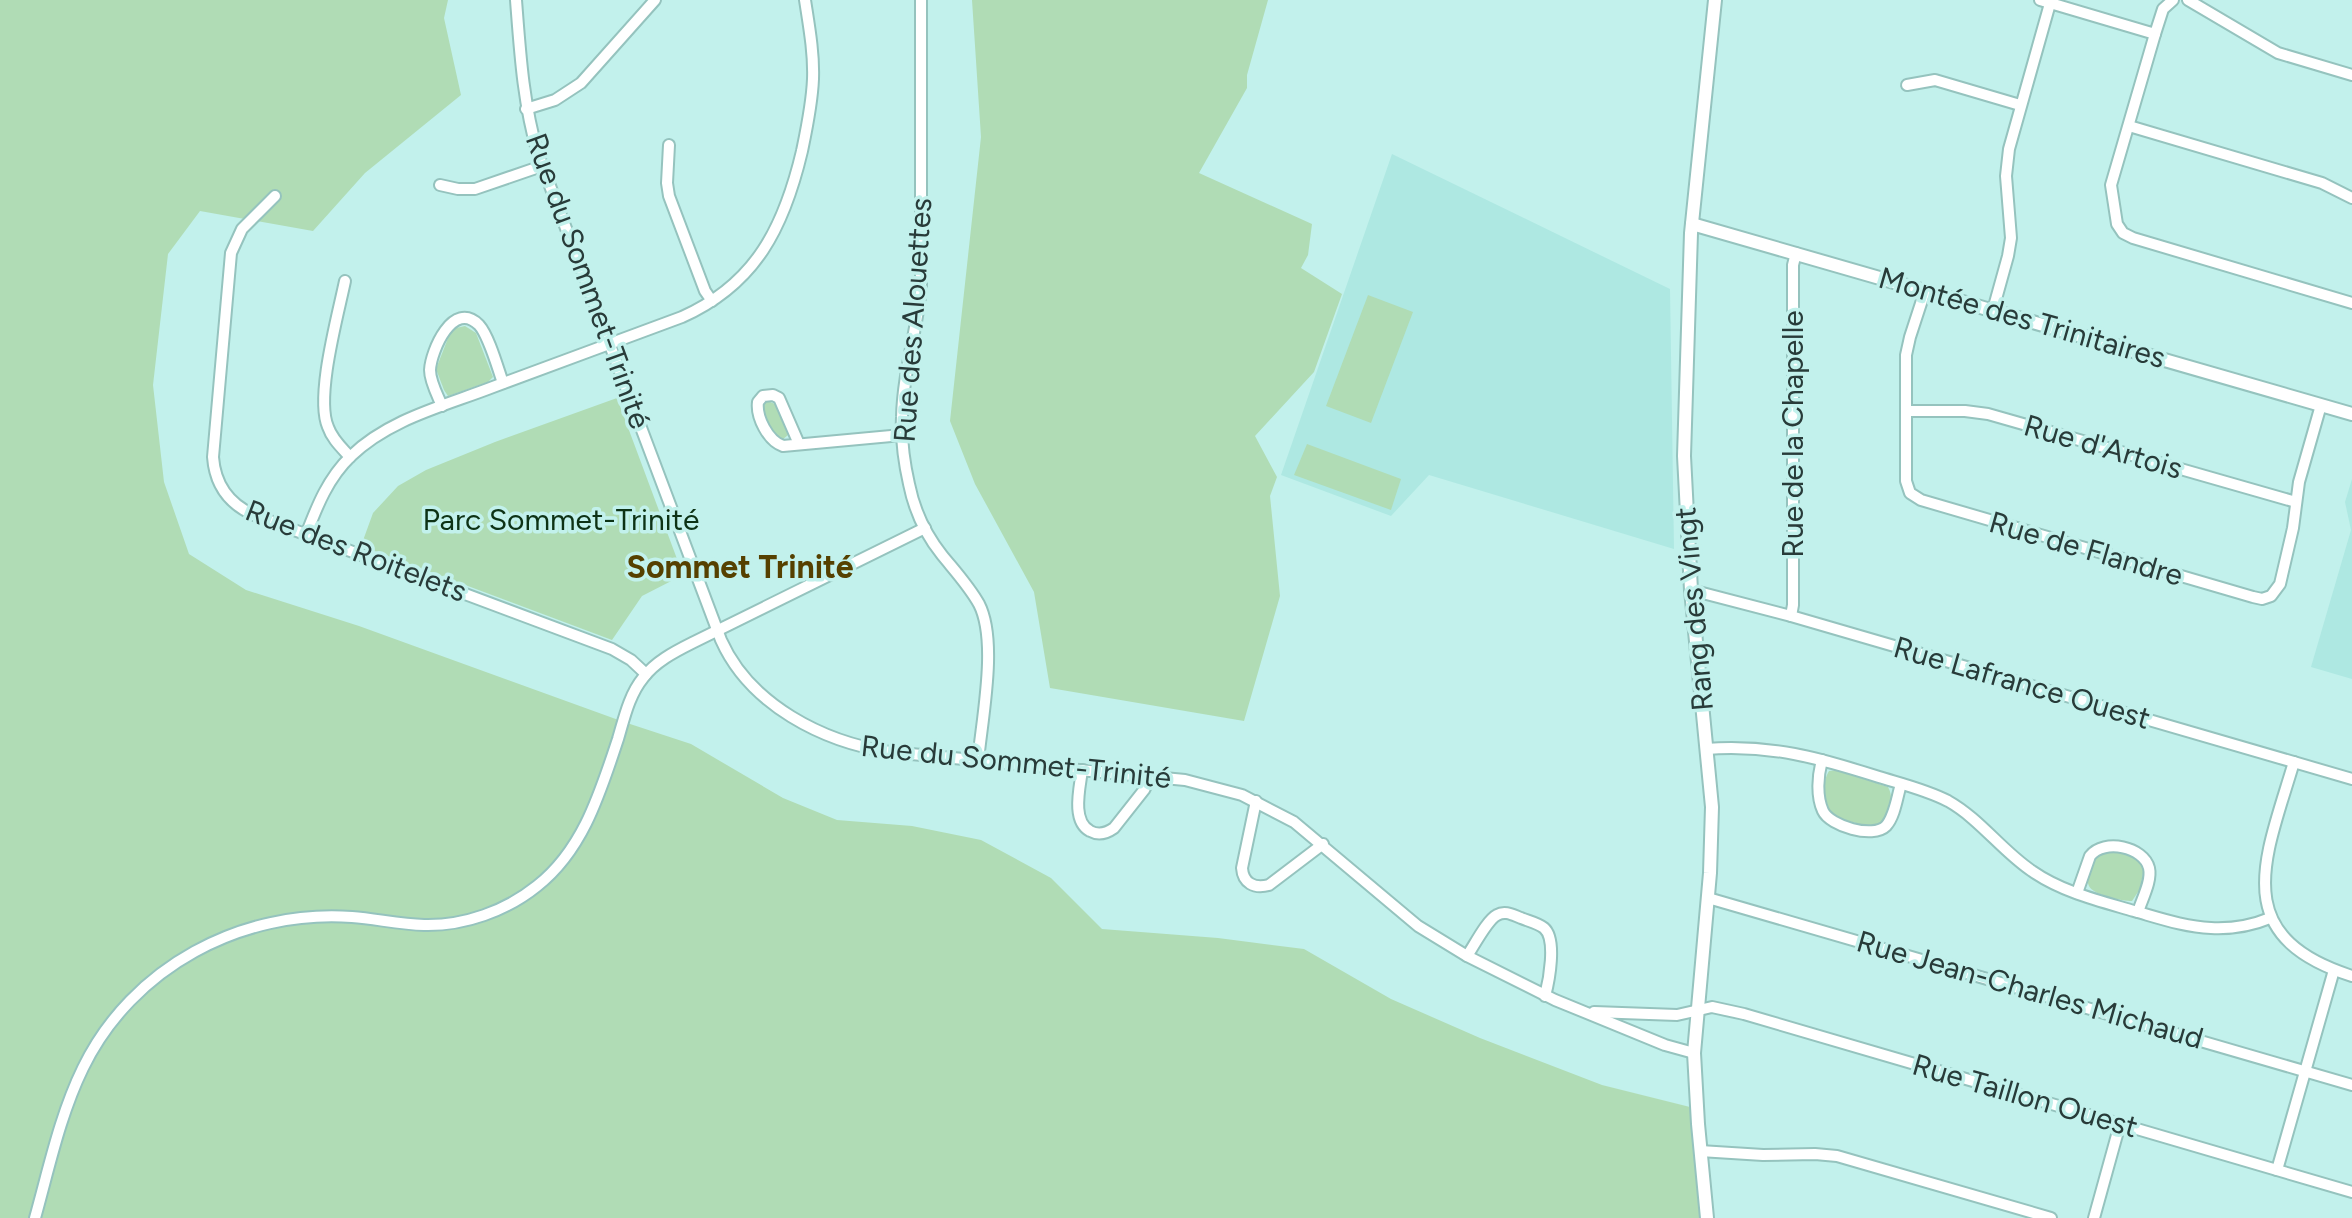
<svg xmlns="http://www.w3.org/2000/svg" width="2352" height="1218" font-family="Figtree,sans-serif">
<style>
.built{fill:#aee8e2}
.green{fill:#b0dcb5}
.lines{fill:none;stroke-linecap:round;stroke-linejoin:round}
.minor-casing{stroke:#95c3be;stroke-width:14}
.tertiary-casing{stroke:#95c3be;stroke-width:16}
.minor{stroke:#fff;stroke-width:10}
.tertiary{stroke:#fff;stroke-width:12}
.labels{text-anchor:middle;stroke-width:7;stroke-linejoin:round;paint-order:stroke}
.street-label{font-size:30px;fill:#283b39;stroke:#c2f1ec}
.park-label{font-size:30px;fill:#0d3215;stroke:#c2f1ec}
.neighbourhood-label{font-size:32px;font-weight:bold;fill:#564000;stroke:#c2f1ec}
</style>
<rect width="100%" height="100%" fill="#c2f1ec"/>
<g class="built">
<polygon points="1392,154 1670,289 1674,549 1429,475 1391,516 1281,475"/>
<polygon points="2352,479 2352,679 2311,667 2351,530 2345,502"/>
</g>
<g class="green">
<polygon points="0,0 448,0 444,18 461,95 365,173 313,231 200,211 168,254 153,385 164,482 189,554 246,590 359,626 624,722 691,744 783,798 837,820 912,826 981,840 1051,878 1102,929 1218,938 1304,949 1391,999 1480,1038 1602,1085 1690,1107 1700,1218 0,1218"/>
<polygon points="972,0 1268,0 1247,75 1247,88 1199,173 1312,224 1308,255 1301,268 1342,294 1314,372 1255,436 1277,477 1270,496 1280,596 1244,721 1050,688 1034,592 975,484 950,421 981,137"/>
<polygon points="1368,295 1413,312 1371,423 1326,406"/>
<polygon points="465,326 476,333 493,377 488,382 448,396 444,390 436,369 450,333 456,328"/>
<polygon points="617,398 683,575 642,596 612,640 361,546 373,513 398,486 426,470 495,442"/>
<path d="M768,401L775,404L788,435L782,440C772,434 762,415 764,403Z"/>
<polygon points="1307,444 1401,479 1391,510 1294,475"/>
<path d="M1837,770L1888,787C1893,796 1891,803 1887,812C1885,818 1882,824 1875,826C1869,828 1862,825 1856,823C1849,821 1838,819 1832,814C1822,804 1822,782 1829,771Z"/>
<path d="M2103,851C2120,851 2135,853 2144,868L2140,889L2132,901C2122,901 2093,895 2089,886C2086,880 2089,873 2092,867C2094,859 2097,856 2103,851Z"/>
</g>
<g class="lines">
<g class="minor-casing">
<g id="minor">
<path d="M516,0C520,52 523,103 538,154L721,640C750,705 823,742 890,752L1185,780L1242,795L1294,822L1418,926L1467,956L1555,1000L1665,1045L1694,1053"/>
<path d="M921,0V290C916,333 903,374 902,417C901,439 904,462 909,484C914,509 926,535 942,555C955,571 969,586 979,604C998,641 982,718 978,761"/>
<polyline points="2040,0 2155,34 2163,9 2173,0"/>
<polyline points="2188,0 2278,53 2352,75"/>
<polyline points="2155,34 2111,185 2117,224 2123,233 2133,238 2352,303"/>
<polyline points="1907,85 1935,80 2020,105"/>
<polyline points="526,109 555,100 581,83 655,0"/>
<polyline points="2129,126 2322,183 2352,198"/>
<polyline points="669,145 667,183 669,196 705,291 712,301"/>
<polyline points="440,185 458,189 475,189 542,166"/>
<path d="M275,196L242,229L231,253L213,457C215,484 229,504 254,515L612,649L631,660L646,674"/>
<path d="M345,281C338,315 315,397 328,427C332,439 342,448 350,457"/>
<polyline points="1925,291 1910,337 1906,355 1906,481 1910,493 1921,500 2253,597 2262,599 2271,596 2280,584 2293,528 2299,482 2321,405"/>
<polyline points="1993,310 2008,256 2011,238 2006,176 2009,149 2051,0"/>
<path d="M442,406C438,396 430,382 430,370C431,351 453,299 479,325C489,336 498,369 503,383"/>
<polyline points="1907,411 1965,411 1988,414 2296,502"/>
<path d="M799,444L779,398L773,395L763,396L758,402C756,417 768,441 783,446L902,435"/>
<path d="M306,535C317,506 328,478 351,456C389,419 444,406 493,387C556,364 619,340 682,317C756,284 784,227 802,151C807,127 812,104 813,79C814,53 809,26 805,0"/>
<polyline points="1691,590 1791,616 2352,779"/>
<polyline points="1791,616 1793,605 1793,265 1796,253"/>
<path d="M1706,749C1771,744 1819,758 1879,777C1902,784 1927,790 1948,801C1980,819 2002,851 2032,871C2062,892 2100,901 2134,911C2159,918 2185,927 2211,928C2232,929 2251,926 2270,918"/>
<path d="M1822,760C1818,775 1816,796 1823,811C1830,826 1873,839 1886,826C1895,816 1897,797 1901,784"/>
<path d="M2294,762C2265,859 2227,936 2352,976"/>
<path d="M1082,770C1080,787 1071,821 1090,831C1099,836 1107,833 1114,828L1144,790L1151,776"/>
<path d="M1256,801L1242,868C1243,883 1254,889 1269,885L1323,844"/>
<path d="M2077,893L2090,856C2104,838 2144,847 2149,868C2152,881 2142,899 2138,912"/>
<polyline points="1708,898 2352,1085"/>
<path d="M1467,956C1474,946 1487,920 1497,915C1505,910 1513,915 1521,918C1528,921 1538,923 1544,928C1557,939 1549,981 1545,996"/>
<polyline points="1594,1012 1677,1015 1712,1007 1744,1014 2352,1192"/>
<polyline points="1700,1151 1763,1155 1815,1154 1837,1156 2051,1218"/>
<polyline points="2277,1170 2334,970"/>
<path d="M35,1218C49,1168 60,1115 83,1068C132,967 242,909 352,917C376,919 400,924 424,925C464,926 506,911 537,886C583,850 600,793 618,739C624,719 629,695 643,678C655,662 674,652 692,643L925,528"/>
<polyline points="2094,1218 2120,1124"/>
</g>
</g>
<g class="tertiary-casing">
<g id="tertiary">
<polyline points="1692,224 2352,414"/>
<polyline points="1707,1218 1698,1124 1694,1053 1710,873 1712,807 1691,590 1684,456 1691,233 1715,0"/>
</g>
</g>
<use href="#minor" class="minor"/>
<use href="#tertiary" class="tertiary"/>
</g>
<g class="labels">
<g class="street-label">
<text transform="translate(588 281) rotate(70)" y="10">Rue du Sommet-Trinité</text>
<text transform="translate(2022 318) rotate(16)" y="10">Montée des Trinitaires</text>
<text transform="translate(913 320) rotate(-86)" y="10">Rue des Alouettes</text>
<text transform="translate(1793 434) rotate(-90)" y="10">Rue de la Chapelle</text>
<text transform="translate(2103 447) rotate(16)" y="10">Rue d'Artois</text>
<text transform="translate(2086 549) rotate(16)" y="10">Rue de Flandre</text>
<text transform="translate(356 551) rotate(21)" y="10">Rue des Roitelets</text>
<text transform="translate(1694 609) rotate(-95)" y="10">Rang des Vingt</text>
<text transform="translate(2022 683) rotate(16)" y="10">Rue Lafrance Ouest</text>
<text transform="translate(1016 762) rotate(6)" y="10">Rue du Sommet-Trinité</text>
<text transform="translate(2030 990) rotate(16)" y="10">Rue Jean-Charles Michaud</text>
<text transform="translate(2025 1096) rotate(16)" y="10">Rue Taillon Ouest</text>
</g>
<g class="park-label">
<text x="561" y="530">Parc Sommet-Trinité</text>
</g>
<g class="neighbourhood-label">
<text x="740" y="578">Sommet Trinité</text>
</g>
</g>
</svg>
